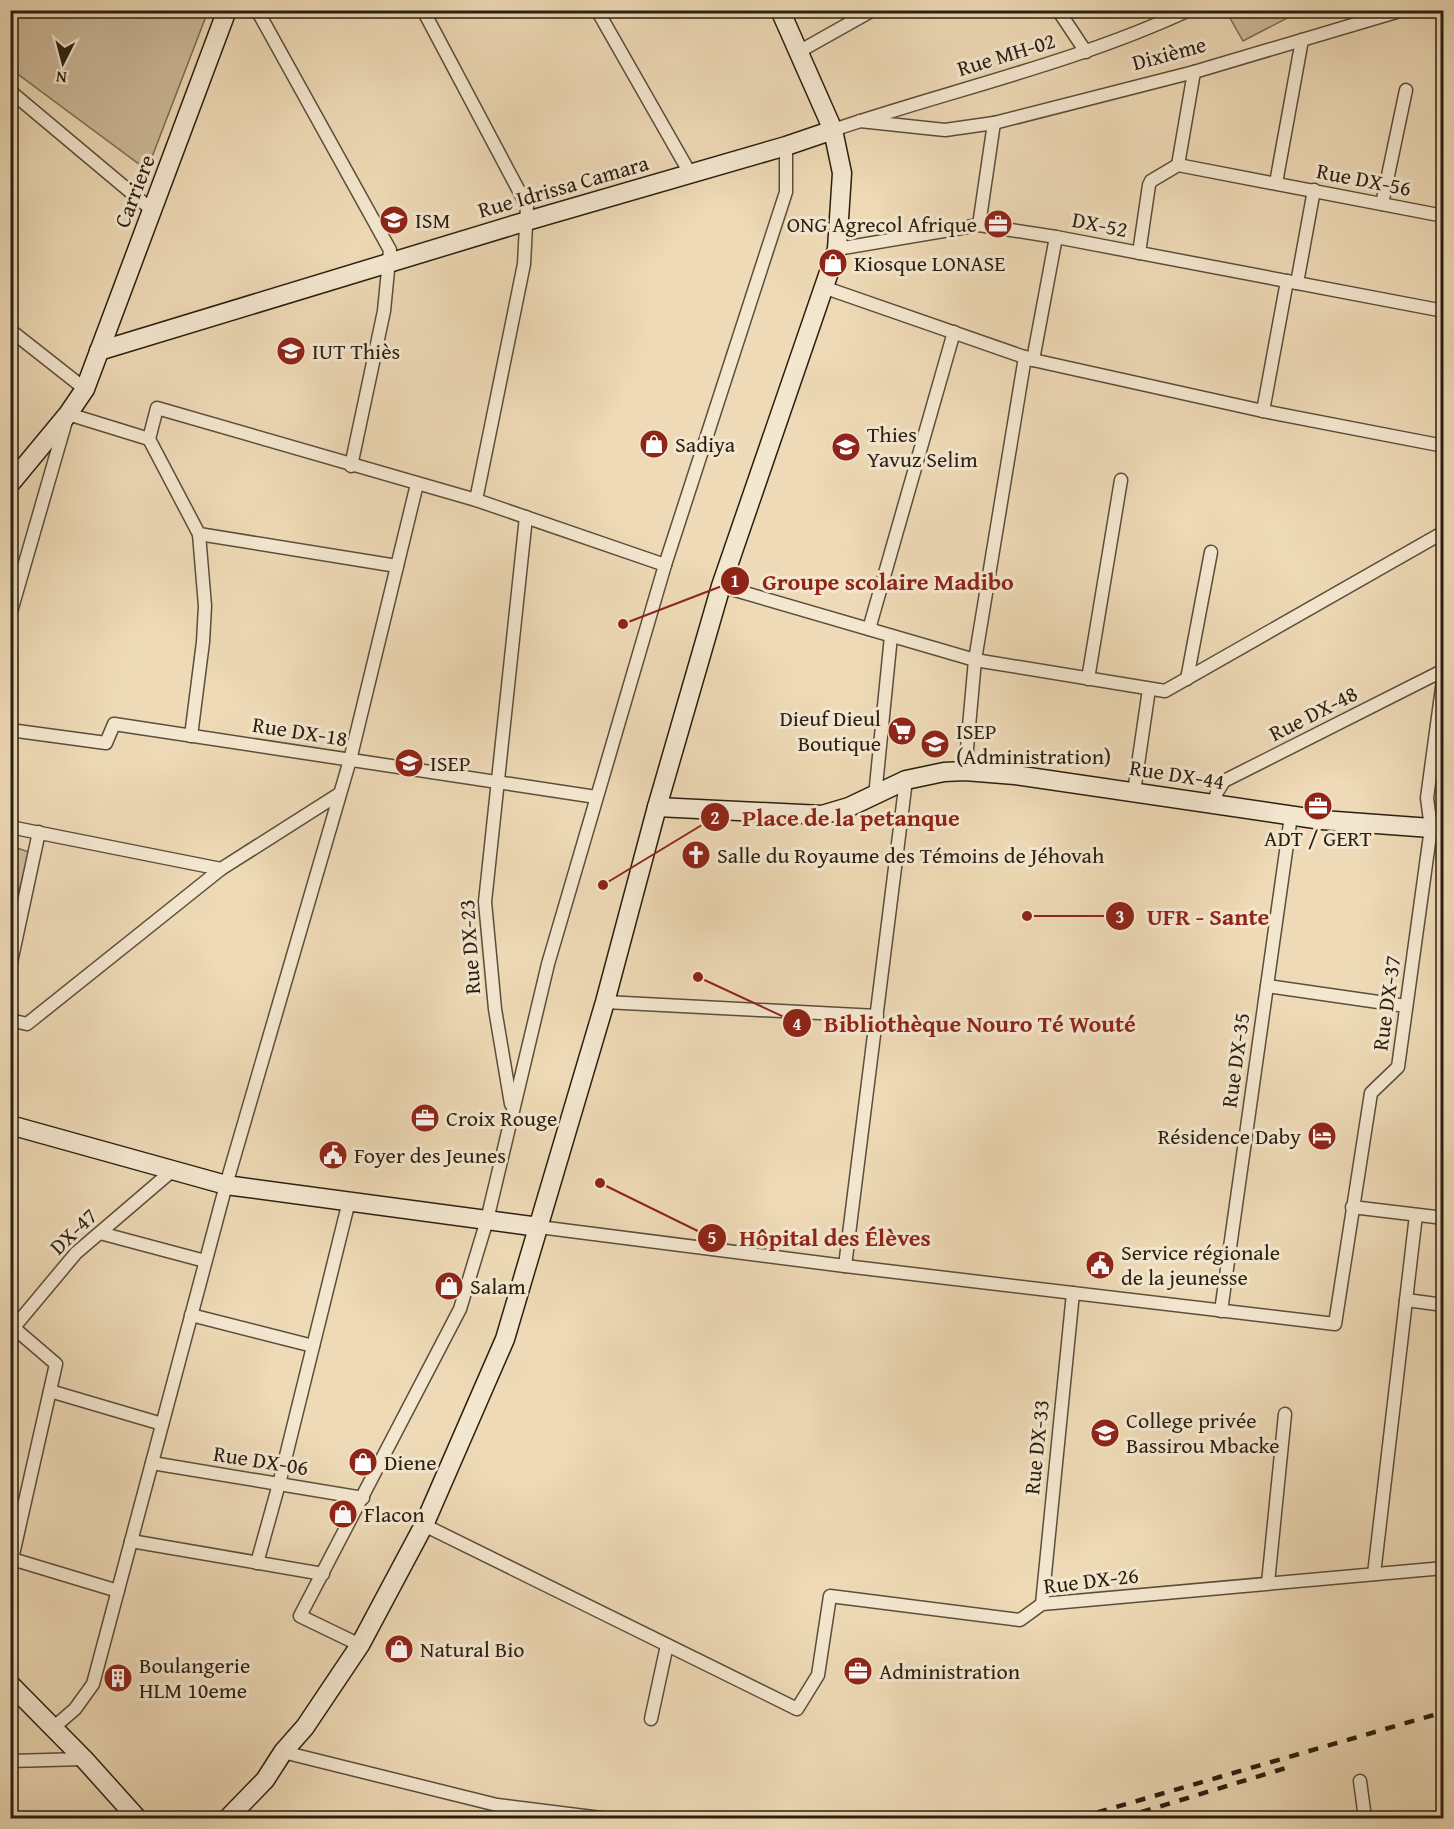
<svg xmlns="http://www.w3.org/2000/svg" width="1454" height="1829" font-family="'Gentium Book Plus',serif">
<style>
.green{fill:#cdba9a;stroke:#7c6c55;stroke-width:1.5}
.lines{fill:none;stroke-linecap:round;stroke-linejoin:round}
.street-casing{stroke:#5b4e3a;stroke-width:15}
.secondary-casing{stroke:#2a1f10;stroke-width:21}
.street{stroke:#f4e7d0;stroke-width:12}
.secondary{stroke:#f4e7d0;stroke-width:18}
.rail{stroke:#2a1f10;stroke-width:4.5;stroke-dasharray:10 10;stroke-linecap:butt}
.labels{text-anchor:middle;stroke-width:6;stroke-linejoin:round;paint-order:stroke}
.street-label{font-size:22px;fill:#2a1f10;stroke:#f4e7d0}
.poi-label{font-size:22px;fill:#2a1f10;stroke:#f4e7d0;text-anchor:start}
.leader{fill:none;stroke:#8f2418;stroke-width:2}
.callout-dot{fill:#8f2418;stroke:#f4e7d0;stroke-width:2}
.mark-label{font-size:18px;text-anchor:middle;font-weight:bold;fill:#fff}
.callout-label{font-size:24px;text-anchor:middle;font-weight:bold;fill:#8f2418;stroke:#f4e7d0;stroke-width:6;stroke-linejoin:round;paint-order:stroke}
</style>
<rect width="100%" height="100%" fill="#eedab6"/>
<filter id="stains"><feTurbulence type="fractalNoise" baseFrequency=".00333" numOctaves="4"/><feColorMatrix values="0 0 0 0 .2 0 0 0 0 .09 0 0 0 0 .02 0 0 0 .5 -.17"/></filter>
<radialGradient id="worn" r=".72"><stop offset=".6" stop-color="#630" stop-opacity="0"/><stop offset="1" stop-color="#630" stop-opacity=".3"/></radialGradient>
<g class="green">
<polygon points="11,10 208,11 147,170 11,69"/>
<polygon points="1296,11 1297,13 1243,41 1226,11"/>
<polygon points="11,846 29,852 11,923"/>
</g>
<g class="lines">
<g class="street-casing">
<g id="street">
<polyline points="257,10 390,250 384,311 351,466"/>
<polyline points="423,10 527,206 524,264 476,500"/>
<polyline points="597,10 691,175"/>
<polyline points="1058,10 1086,52"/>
<polyline points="800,51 873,10"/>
<polyline points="10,91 152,210"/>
<polyline points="860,121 945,130 994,123 1194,72 1403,10"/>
<path d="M833,130C951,90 1075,63 1189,10"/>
<polyline points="1178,165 1194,72"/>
<polyline points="1276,183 1302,40"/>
<polyline points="1382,204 1406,90"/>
<polyline points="979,225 994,123"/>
<polyline points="837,249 979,225 1056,237 1444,311"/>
<polyline points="1139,253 1149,185 1151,181 1178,165 1444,216"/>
<polyline points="1297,283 1314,190"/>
<polyline points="823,287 1033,360 1263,411 1444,446"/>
<polyline points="10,330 85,389"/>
<polyline points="1033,360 1056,237"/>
<polyline points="1263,411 1287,281"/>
<polyline points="397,566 199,534 149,439 157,408 476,500 665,565"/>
<polyline points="721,586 975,660 1165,691 1444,532"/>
<polyline points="10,615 68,414 149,439"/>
<polyline points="869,629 954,332"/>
<polyline points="1088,679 1121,480"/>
<polyline points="1187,679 1211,552"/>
<polyline points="10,730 106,743 114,724 596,797"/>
<polyline points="191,736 203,642 205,606 199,534"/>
<polyline points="965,771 975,660 1025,357"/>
<polyline points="1134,792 1149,689"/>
<polyline points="875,796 891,636"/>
<polyline points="1214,804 1217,792 1224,781 1444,670"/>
<polyline points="10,827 221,869"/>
<polyline points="10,967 39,832"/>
<polyline points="1267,986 1406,1006"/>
<polyline points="605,1002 877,1016"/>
<polyline points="10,1020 27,1024 221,869 339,794"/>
<polyline points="511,1104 495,1009 485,902 526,517"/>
<polyline points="1352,1207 1444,1218"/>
<polyline points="539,1227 845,1266 1335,1324 1371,1093 1398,1067 1431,828 1427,798 1444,673"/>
<polyline points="100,1233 205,1261"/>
<polyline points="845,1266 906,780"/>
<polyline points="1406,1300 1444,1305"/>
<polyline points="1221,1311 1291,816"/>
<polyline points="191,1315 313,1346"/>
<polyline points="10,1332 76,1253 173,1170"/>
<polyline points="50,1391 162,1424"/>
<polyline points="152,1463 363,1498"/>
<polyline points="424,1525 797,1709 818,1675 830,1596 1020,1620 1042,1604 1444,1568"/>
<polyline points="131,1541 323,1574"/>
<polyline points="10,1557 12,1559 118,1591"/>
<polyline points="12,1559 56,1364 14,1328"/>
<polyline points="257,1563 279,1484 349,1201"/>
<polyline points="1374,1574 1416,1215"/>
<polyline points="1268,1583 1285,1414"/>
<polyline points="1042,1604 1073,1293"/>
<polyline points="360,1645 300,1616 460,1309 487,1220 548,964 665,565 786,192 786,146"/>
<polyline points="651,1719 667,1645"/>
<polyline points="53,1728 75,1709 93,1684 226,1185 350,760 417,484"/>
<polyline points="283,1752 497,1805 601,1818"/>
<polyline points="10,1761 84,1759"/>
<polyline points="1360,1781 1365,1818"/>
</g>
</g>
<g class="secondary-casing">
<g id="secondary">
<polyline points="99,351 527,221 786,146 833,130"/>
<polyline points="10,484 68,414 85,389 227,10"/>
<polyline points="657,807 822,815 849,807 906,780 944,772 965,771 1015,775 1322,820 1431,828 1444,822"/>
<polyline points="10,1125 226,1185 539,1227"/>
<polyline points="10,1684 84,1759 137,1818"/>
<polyline points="228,1818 265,1780 283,1752 305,1727 360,1645 424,1525 505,1339 605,1002 657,807 721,586 837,249 842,173 833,130 780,10"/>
</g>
</g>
<use href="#street" class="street"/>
<use href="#secondary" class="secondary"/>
<g class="rail">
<polyline points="1078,1818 1444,1712"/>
<polyline points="1122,1818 1289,1767"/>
</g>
</g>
<defs>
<g id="university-disc" transform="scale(1.5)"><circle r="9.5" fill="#8f2418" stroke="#f4e7d0"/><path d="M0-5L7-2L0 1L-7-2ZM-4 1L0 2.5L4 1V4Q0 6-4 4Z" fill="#fff"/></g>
<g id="office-disc" transform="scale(1.5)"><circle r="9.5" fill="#8f2418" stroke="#f4e7d0"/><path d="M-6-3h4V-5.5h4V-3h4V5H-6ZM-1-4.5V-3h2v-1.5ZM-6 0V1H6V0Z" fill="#fff"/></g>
<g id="shop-disc" transform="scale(1.5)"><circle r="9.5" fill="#8f2418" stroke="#f4e7d0"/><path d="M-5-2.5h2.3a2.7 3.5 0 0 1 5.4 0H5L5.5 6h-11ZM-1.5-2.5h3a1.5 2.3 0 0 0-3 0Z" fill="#fff"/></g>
<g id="school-disc" transform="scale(1.5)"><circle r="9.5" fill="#8f2418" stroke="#f4e7d0"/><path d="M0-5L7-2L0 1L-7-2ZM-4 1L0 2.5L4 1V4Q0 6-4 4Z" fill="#fff"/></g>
<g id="supermarket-disc" transform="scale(1.5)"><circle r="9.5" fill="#8f2418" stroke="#f4e7d0"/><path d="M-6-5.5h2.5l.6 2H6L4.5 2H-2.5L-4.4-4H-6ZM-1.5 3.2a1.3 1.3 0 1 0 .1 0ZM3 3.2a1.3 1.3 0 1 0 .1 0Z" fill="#fff"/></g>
<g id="church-disc" transform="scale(1.5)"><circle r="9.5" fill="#8f2418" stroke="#f4e7d0"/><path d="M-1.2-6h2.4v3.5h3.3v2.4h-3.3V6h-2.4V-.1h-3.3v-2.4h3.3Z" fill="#fff"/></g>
<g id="hotel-disc" transform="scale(1.5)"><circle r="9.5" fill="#8f2418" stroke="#f4e7d0"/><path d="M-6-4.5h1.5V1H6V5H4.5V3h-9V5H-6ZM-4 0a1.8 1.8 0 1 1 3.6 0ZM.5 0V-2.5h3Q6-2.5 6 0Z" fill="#fff"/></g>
<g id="civic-disc" transform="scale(1.5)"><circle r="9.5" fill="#8f2418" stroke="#f4e7d0"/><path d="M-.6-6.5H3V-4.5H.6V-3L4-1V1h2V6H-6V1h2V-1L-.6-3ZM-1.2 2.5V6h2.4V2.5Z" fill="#fff"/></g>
<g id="building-disc" transform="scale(1.5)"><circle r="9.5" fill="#8f2418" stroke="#f4e7d0"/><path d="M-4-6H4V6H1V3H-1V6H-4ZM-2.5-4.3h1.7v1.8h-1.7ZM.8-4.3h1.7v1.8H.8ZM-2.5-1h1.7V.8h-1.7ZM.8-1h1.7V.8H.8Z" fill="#fff"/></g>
</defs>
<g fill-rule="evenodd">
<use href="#university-disc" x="394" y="220"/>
<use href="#office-disc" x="998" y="224"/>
<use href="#shop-disc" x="833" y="263"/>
<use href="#university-disc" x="291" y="351"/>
<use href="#shop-disc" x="654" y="444"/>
<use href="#school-disc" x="846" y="447"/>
<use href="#supermarket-disc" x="902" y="731"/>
<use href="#university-disc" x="935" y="744"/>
<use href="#university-disc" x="409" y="763"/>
<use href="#office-disc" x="1318" y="806"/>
<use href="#church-disc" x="696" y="855"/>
<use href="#office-disc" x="425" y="1118"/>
<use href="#hotel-disc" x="1322" y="1136"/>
<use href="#civic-disc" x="333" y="1155"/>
<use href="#civic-disc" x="1100" y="1265"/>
<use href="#shop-disc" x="449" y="1286"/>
<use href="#school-disc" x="1105" y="1433"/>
<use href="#shop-disc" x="363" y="1462"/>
<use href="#shop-disc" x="343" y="1514"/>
<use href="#shop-disc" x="399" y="1649"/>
<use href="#office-disc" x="858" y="1671"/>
<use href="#building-disc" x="118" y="1678"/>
</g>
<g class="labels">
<g class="street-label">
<text transform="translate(1169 53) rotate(-15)" y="8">Dixième</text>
<text transform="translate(1006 54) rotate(-17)" y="8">Rue MH-02</text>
<text transform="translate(1364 179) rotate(11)" y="8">Rue DX-56</text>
<text transform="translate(563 186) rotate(-16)" y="8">Rue Idrissa Camara</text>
<text transform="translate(134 191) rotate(-69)" y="8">Carriere</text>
<text transform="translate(1100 224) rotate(11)" y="8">DX-52</text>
<text transform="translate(1313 713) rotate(-27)" y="8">Rue DX-48</text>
<text transform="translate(300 731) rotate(9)" y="8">Rue DX-18</text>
<text transform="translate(1177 774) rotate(9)" y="8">Rue DX-44</text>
<text transform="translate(469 947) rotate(-94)" y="8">Rue DX-23</text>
<text transform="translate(1386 1003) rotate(-82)" y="8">Rue DX-37</text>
<text transform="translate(1235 1060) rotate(-82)" y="8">Rue DX-35</text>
<text transform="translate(73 1231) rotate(-44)" y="8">DX-47</text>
<text transform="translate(1036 1447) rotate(-84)" y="8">Rue DX-33</text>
<text transform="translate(261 1460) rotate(9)" y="8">Rue DX-06</text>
<text transform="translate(1091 1580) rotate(-7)" y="8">Rue DX-26</text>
</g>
<g class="poi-label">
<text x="415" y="228">ISM</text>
<text x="977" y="232" text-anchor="end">ONG Agrecol Afrique</text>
<text x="854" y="271">Kiosque LONASE</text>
<text x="312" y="359">IUT Thiès</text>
<text x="867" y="442">Thies<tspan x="867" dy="25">Yavuz Selim</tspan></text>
<text x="675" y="452">Sadiya</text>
<text x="881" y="726" text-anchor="end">Dieuf Dieul<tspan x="881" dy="25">Boutique</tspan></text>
<text x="956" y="739">ISEP<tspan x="956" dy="25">(Administration)</tspan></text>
<text x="430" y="771">ISEP</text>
<text x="1318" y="846" text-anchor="middle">ADT / GERT</text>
<text x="717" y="863">Salle du Royaume des Témoins de Jéhovah</text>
<text x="446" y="1126">Croix Rouge</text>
<text x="1301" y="1144" text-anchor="end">Résidence Daby</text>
<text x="354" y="1163">Foyer des Jeunes</text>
<text x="1121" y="1260">Service régionale<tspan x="1121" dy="25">de la jeunesse</tspan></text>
<text x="470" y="1294">Salam</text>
<text x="1126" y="1428">College privée<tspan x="1126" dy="25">Bassirou Mbacke</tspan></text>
<text x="384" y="1470">Diene</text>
<text x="364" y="1522">Flacon</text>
<text x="420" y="1657">Natural Bio</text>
<text x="139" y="1673">Boulangerie<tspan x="139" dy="25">HLM 10eme</tspan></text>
<text x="879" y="1679">Administration</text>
</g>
</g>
<path class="leader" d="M623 624L735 581M603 885L715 817M1027 916L1120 916M698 977L797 1023M600 1183L712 1238"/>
<g class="callout-dot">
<circle cx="623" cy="624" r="6"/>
<circle cx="603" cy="885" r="6"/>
<circle cx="1027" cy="916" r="6"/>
<circle cx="698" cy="977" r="6"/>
<circle cx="600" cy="1183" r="6"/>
<circle cx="735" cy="581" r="15"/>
<circle cx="715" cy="817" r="15"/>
<circle cx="1120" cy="916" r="15"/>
<circle cx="797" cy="1023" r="15"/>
<circle cx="712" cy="1238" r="15"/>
</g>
<g class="mark-label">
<text x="735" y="587">1</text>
<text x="715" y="824">2</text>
<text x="1120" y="923">3</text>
<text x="797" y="1030">4</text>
<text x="712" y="1244">5</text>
</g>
<g class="callout-label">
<text x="888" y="590">Groupe scolaire Madibo</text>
<text x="851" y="826">Place de la petanque</text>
<text x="1208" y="925">UFR - Sante</text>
<text x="980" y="1032">Bibliothèque Nouro Té Wouté</text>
<text x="835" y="1246">Hôpital des Élèves</text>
</g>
<rect width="1454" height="1829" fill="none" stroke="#eedab6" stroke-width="36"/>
<rect x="12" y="12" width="1430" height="1805" fill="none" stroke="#2a1f10" stroke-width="3"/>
<rect x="18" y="18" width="1418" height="1793" fill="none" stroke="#2a1f10" stroke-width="1.5"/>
<g transform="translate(63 63) rotate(186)" stroke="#f4e7d0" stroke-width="4.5" paint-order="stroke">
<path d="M0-4.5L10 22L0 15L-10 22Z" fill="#2a1f10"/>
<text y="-9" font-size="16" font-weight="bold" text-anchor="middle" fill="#2a1f10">N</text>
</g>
<rect width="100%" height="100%" filter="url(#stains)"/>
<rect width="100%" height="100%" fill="url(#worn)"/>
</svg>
